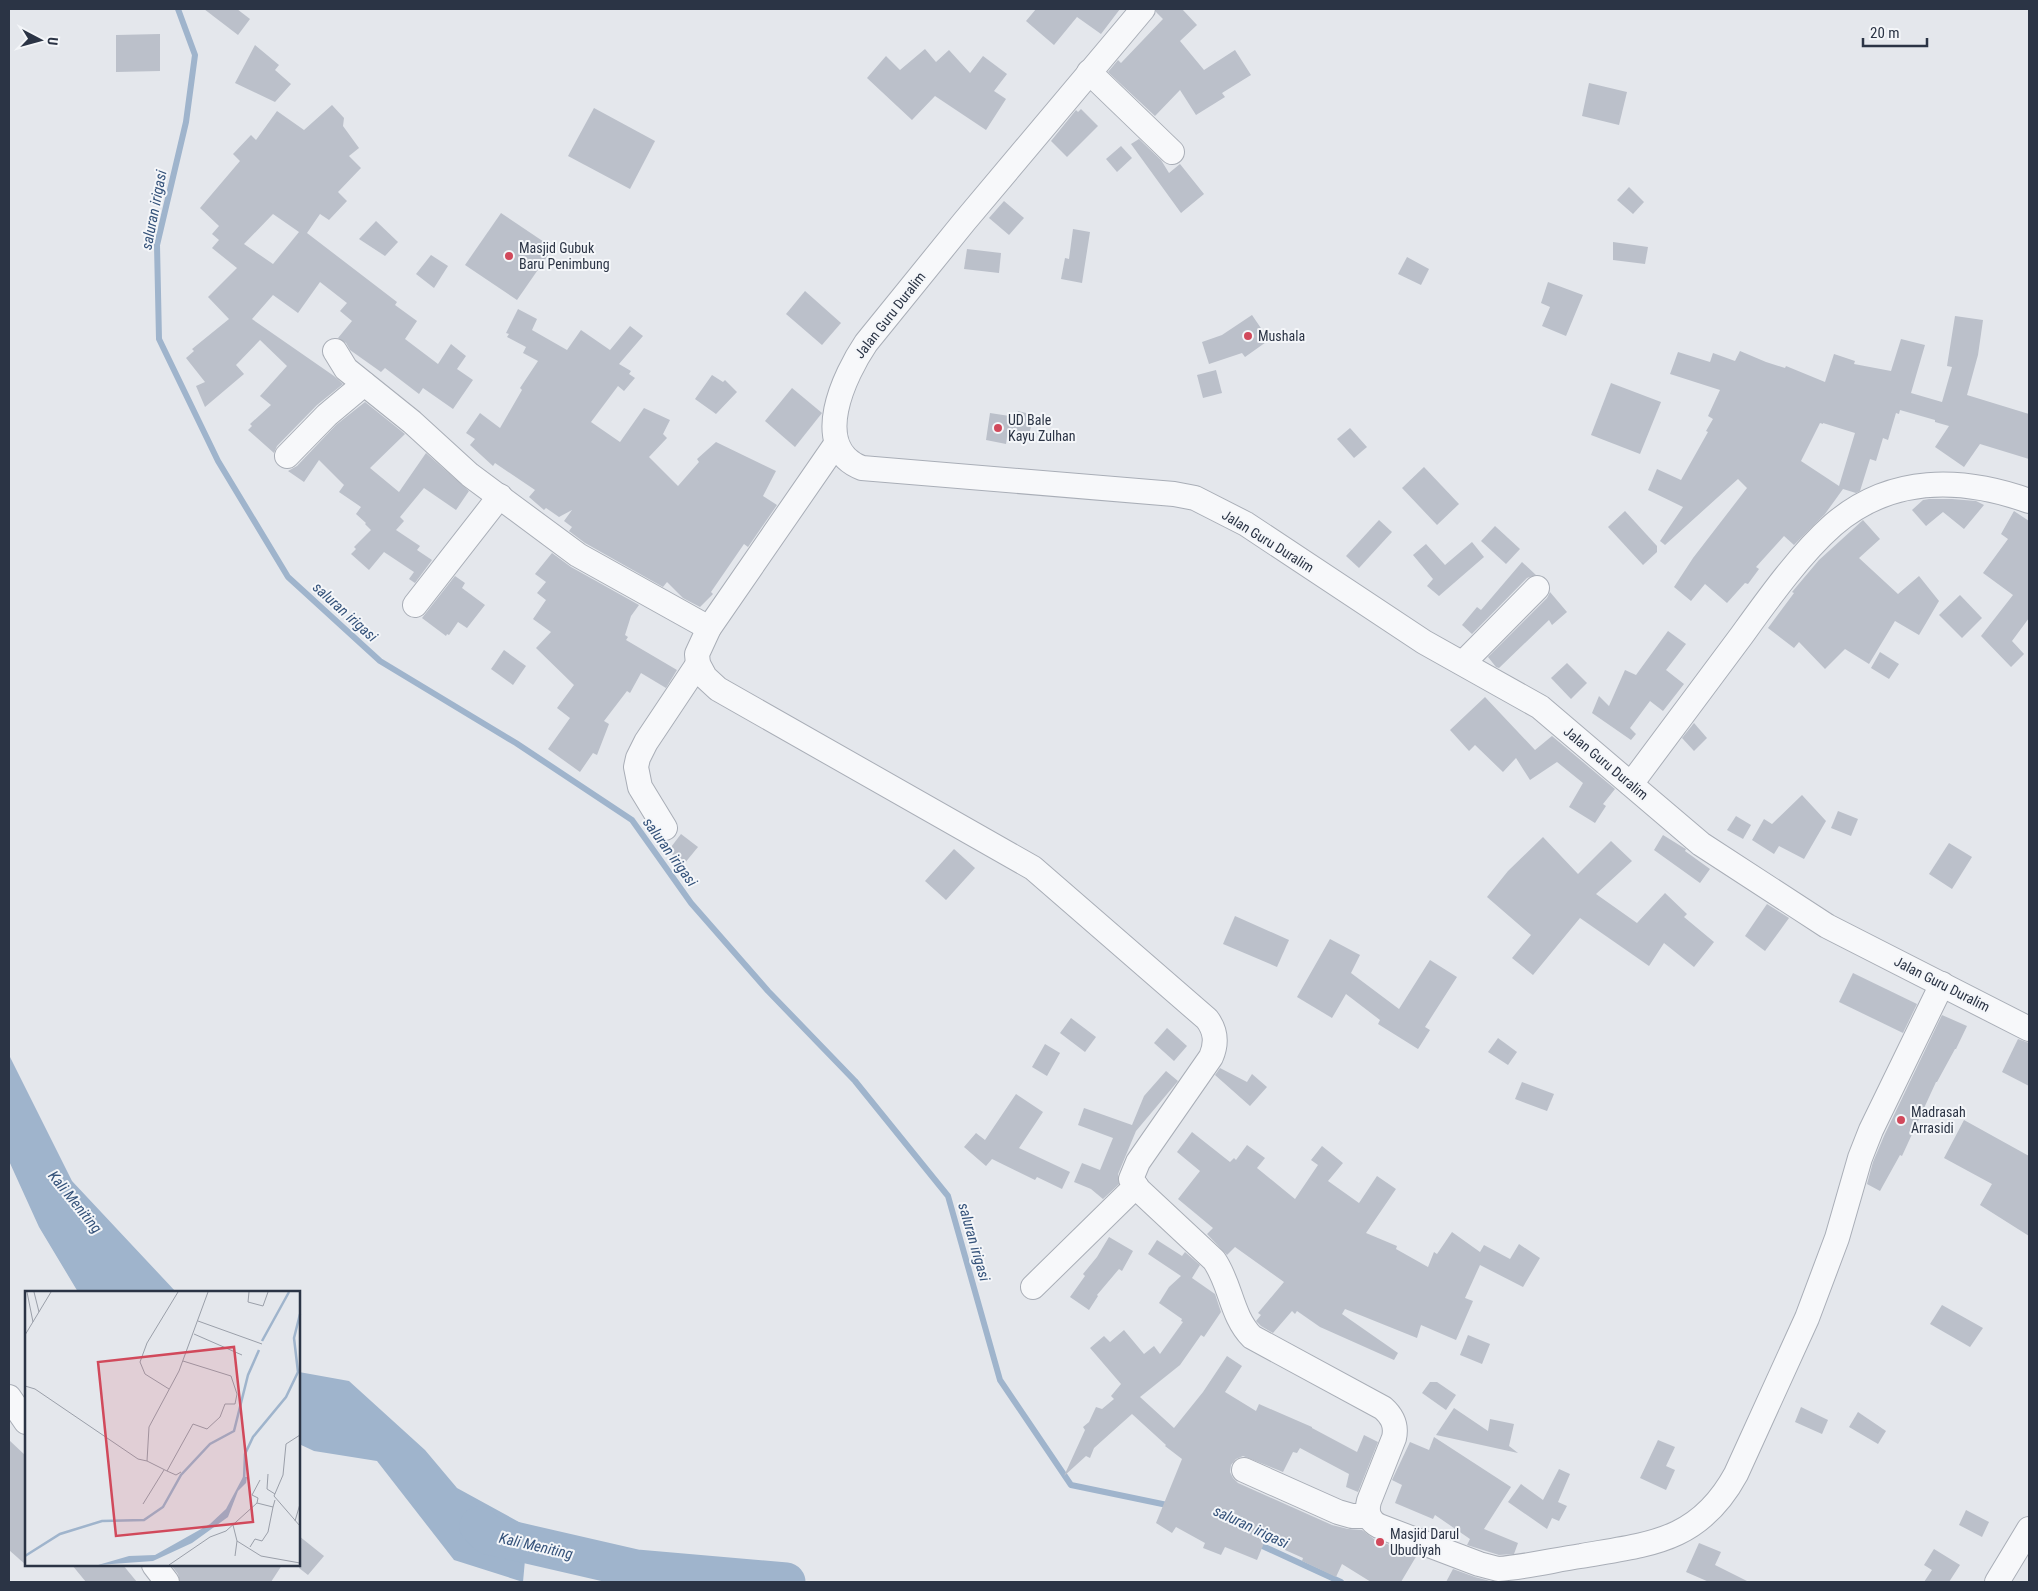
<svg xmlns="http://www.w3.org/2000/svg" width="2038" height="1591" font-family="'Roboto Condensed',sans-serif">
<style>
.water{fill:#9fb4cc}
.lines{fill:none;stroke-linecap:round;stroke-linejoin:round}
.stream{stroke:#9fb4cc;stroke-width:6}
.river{stroke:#9fb4cc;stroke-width:39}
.building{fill:#bbc0ca;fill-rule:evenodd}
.minor-casing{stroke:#a9aeb7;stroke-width:26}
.minor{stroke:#f7f8fa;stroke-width:24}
.poi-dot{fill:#d1495b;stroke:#f4f6f9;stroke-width:2}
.labels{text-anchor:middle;stroke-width:4;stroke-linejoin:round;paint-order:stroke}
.poi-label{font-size:14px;fill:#2b3445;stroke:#f4f6f9;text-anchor:start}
.street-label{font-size:14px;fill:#2b3445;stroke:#f4f6f9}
.water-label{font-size:15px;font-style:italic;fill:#34527a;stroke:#f4f6f9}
.inset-river{fill:none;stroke:#9fb4cc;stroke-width:2.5}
.inset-road{fill:none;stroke:#9a9fa9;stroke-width:1}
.view{fill:#d1495b;fill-opacity:0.15;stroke:#d1495b;stroke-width:2.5}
.inset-edge{fill:none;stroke:#2b3445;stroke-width:2.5}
</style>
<rect width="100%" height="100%" fill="#e4e7ec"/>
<g class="water">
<polygon points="9,1055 72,1181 176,1292 78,1292 39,1227 9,1161"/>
<polygon points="299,1372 349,1381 425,1450 457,1488 528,1527 523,1582 454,1560 377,1461 314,1451 299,1444"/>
</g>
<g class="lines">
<g class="stream">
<polyline points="178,9 195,55 186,122 157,245 159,339 218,461 288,577 380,661 516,743 632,820 691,903 768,991 855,1081 948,1196 1000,1380 1071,1485 1172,1506"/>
<polyline points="1256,1543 1341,1582"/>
</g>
<polyline class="river" points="479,1526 488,1535 636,1569 786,1582"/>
</g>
<g class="building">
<polygon points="204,9 237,9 250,19 238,35"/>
<polygon points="1036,9 1120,9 1101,34 1077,17 1054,45 1026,21"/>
<polygon points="1156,9 1182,9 1197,25 1180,41 1204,70 1235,50 1251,75 1222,93 1225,97 1196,115 1180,90 1155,116 1108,72 1118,60 1121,63 1163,19 1156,12"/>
<polygon points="160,34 160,71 116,72 116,35"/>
<polygon points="255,45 279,65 275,70 291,84 275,102 235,83"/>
<polygon points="925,49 936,62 949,50 970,73 983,56 1007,74 994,91 1006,99 986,130 935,96 912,120 867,78 886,56 900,70"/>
<polygon points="1589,83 1627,92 1619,125 1582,116"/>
<path d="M332,105L344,118L343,126L359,148L349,156L361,168L338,192L347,201L329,220L320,214L307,233L397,302L395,305L417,321L405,339L438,364L451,344L466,356L457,369L473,380L453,409L423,388L419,394L385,368L381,372L350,350L346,343L338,338L352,321L340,311L347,303L320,282L298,313L273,295L252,319L334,376L343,384L317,405L277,446L274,453L248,430L252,426L250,424L271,405L260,396L287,366L260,340L236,365L244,374L205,407L196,386L205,382L186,358L194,351L192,349L229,319L208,297L237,268L212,248L219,240L212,234L219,226L200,208L240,161L233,154L251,135L256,140L277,111L304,130ZM273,214L299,232L273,264L244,244Z"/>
<polygon points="594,108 655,141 630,189 568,156"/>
<polygon points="1081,109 1098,126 1067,157 1051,141 1076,110 1078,112"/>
<polygon points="1139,139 1161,160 1169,173 1180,164 1204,194 1181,213 1131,144"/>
<polygon points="1121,146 1132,158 1117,172 1106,159"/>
<polygon points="1629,187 1644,202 1633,214 1617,200"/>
<polygon points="1004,201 1024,218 1009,235 989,218"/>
<polygon points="501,213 553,248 517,300 465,265"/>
<polygon points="376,221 398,242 385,256 359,239"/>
<polygon points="1073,229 1090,232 1082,283 1061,279 1065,258 1069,259"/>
<polygon points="1613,242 1648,247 1645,264 1613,260"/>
<polygon points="967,249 1001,253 999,273 964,269"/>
<polygon points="431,255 448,266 434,288 416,274"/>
<polygon points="1407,257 1429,269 1421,285 1398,274"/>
<polygon points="1548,282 1583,295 1566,336 1542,326 1550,307 1541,303"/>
<polygon points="805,291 841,323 822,345 786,314"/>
<polygon points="518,309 537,319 532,330 567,350 581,330 610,350 630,326 643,336 619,364 631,371 629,374 635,378 624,391 618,386 591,422 620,442 644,408 670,420 663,434 667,438 649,457 678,486 699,462 697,459 716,442 776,471 763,496 777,505 748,547 744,544 711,592 713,594 700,607 683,598 667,582 663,587 585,543 569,531 572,527 564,521 572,510 559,517 546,508 544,510 529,497 535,490 495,463 493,466 470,445 475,439 466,433 480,413 500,428 522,390 520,388 538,361 523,353 526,347 507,337 509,334 506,333"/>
<polygon points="1252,315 1269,340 1245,357 1242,353 1209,364 1202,342 1222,335"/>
<path d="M1955,316L1983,320L1978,355L1967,395L2029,414V459L1980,444L1964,467L1935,447L1949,426L1935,422V420L1900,410L1899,414L1896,413L1888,440L1883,438L1876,461L1870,459L1860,491L1856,493L1843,489L1825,514L1794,545L1784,536L1756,567L1759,569L1748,584L1745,583L1727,603L1705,584L1691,601L1674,587L1693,558L1747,488L1738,479L1665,545L1660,541L1683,507L1648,490L1657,469L1681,480L1708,432L1706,431L1713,419L1708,416L1720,390L1670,374L1678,352L1710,362L1713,353L1735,361L1740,351L1766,362L1785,368L1786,366L1825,382L1834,354L1855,361L1854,364L1891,371L1901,339L1925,345L1911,393L1942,402L1952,367L1947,366ZM1820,423L1823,424V423L1855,433L1839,486L1801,461Z"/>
<polygon points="1216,370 1222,393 1203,398 1197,375"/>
<polygon points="712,375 723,382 725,380 737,392 716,414 695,399"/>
<polygon points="1611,383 1661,402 1640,454 1591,435"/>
<polygon points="792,388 822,413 795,447 765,421"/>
<polygon points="365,402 405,434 370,468 399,492 426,453 469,491 456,510 424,488 400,517 404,521 396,530 420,546 417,550 432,560 415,583 409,579 414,572 384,552 369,570 351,554 356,549 354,547 371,530 365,524 366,523 356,514 361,507 339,492 344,485 319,460 304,482 288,471 297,466 336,425"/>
<polygon points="1018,411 1034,415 1027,442 1007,437 1006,444 986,440 990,413 1016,417"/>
<polygon points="1350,428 1367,447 1354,458 1337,439"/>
<polygon points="1424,467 1459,504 1437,525 1402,488"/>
<polygon points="1929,499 1952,499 1976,501 1984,505 1964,529 1943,512 1926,526 1912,510 1923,500"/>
<polygon points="1625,511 1657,546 1657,552 1643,565 1608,527"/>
<polygon points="2014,511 2029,521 2029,618 2012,641 2024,654 2011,667 1981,636 2013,595 1983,573 2008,539 2001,534"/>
<polygon points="1379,520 1392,532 1359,568 1346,556"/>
<polygon points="1863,520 1880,539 1859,558 1898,594 1919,576 1939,601 1919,635 1895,621 1869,664 1845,649 1825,669 1799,642 1794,648 1768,628 1794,593 1792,592 1819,560"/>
<polygon points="1495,526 1520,549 1506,564 1481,541"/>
<polygon points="1472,542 1484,557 1439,596 1427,586 1433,579 1413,555 1426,544 1445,565"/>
<polygon points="552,553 571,567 639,605 631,616 625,635 628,637 626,640 677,670 666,688 641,673 630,693 627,691 604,721 609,724 597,755 593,753 580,772 548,749 570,718 557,708 574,685 536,648 551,632 533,619 546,600 537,593 546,582 535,574"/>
<polygon points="1522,562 1536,575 1527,578 1472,634 1462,625 1477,607 1481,610"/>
<polygon points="455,576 465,583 462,588 485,605 467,628 458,622 449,635 447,634 446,636 422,618"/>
<polygon points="1550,592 1567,612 1552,625 1549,620 1499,668 1496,667 1488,657 1547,598"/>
<polygon points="1960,595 1982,618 1962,638 1939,615"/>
<polygon points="1668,631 1686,644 1666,670 1684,684 1663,711 1650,701 1630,728 1636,734 1631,740 1592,713 1599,696 1609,706 1625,670 1636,675"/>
<polygon points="504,650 526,666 513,685 491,669"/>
<polygon points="1880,652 1899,664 1889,679 1871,668"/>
<polygon points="1567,663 1587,683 1571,699 1551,678"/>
<polygon points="1485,697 1535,750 1552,736 1615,789 1603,804 1606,806 1595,823 1569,807 1583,783 1557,762 1530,780 1516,758 1503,772 1475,745 1469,751 1450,730"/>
<polygon points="1694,723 1707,738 1694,751 1682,738"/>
<polygon points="1802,795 1826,821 1804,859 1779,846 1774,854 1752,840 1764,819 1772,824"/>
<polygon points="1838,811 1858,819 1851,836 1831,828"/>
<polygon points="1736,816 1751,825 1743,839 1727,830"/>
<polygon points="681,834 698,847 684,864 668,851"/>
<polygon points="1663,835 1684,848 1686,849 1685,851 1710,869 1700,883 1654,850"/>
<polygon points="1543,837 1578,874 1611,841 1632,861 1596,894 1637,923 1665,893 1687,914 1684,917 1714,942 1694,967 1664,943 1649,966 1580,918 1533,975 1512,958 1531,935 1487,897 1508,871"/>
<polygon points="1949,843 1972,857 1952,889 1929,874"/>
<polygon points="954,849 975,868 946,900 925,881"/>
<polygon points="1767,904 1789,918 1765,951 1745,936"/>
<polygon points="1235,916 1289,940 1277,967 1223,944"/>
<polygon points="1330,939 1360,955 1351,973 1399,1009 1430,960 1457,977 1425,1027 1430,1030 1418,1049 1378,1024 1380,1020 1346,994 1332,1018 1297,997"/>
<polygon points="1853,973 1917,1004 1903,1033 1839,1002"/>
<polygon points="1942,1015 1967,1026 1956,1049 1955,1049 1937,1082 1936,1082 1902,1156 1900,1155 1880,1191 1867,1184 1873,1162 1884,1136"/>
<polygon points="1071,1018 1096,1037 1085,1052 1060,1033"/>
<polygon points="1167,1028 1187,1046 1174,1061 1154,1043"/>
<polygon points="1498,1038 1517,1052 1508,1065 1488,1052"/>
<polygon points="2018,1039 2029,1043 2029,1086 2002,1072"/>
<polygon points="1045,1044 1060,1053 1047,1076 1032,1067"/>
<polygon points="1220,1068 1247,1082 1252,1074 1267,1087 1250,1106 1215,1075"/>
<polygon points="1166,1071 1178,1081 1136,1131 1118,1174 1119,1184 1103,1199 1091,1189 1074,1182 1082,1163 1100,1170 1113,1138 1078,1125 1084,1108 1132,1125 1144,1096"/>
<polygon points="1522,1082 1554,1094 1547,1111 1515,1099"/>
<polygon points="1016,1094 1043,1112 1019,1148 1070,1172 1062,1189 1037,1177 1035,1180 992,1159 986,1166 964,1147 976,1133 985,1140"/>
<polygon points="1964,1120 2029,1156 2029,1236 1980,1205 1992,1184 1944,1158"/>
<polygon points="1192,1132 1230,1162 1234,1158 1236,1160 1247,1145 1265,1158 1257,1168 1295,1199 1318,1165 1311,1160 1322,1146 1343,1163 1328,1181 1359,1203 1377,1176 1396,1189 1366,1233 1397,1246 1396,1249 1428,1267 1434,1252 1437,1254 1452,1232 1480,1252 1484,1245 1510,1259 1519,1244 1540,1258 1523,1287 1480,1265 1465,1298 1473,1301 1456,1340 1421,1325 1417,1338 1345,1309 1342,1314 1398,1353 1394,1360 1320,1327 1297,1311 1295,1314 1292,1311 1273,1333 1261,1326 1256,1321 1261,1315 1258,1313 1284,1282 1235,1247 1227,1255 1207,1234 1213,1228 1178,1199 1200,1171 1177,1152"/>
<polygon points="1109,1237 1133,1251 1122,1271 1119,1269 1097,1295 1098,1296 1089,1310 1070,1297 1085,1276 1083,1274 1097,1257"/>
<polygon points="1157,1240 1182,1256 1185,1252 1200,1265 1192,1278 1215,1294 1221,1312 1204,1337 1201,1335 1180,1365 1140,1397 1174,1428 1203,1392 1227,1356 1242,1366 1225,1392 1256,1411 1259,1404 1312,1427 1312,1428 1357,1452 1364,1435 1378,1442 1358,1492 1346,1487 1349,1474 1300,1448 1297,1453 1293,1452 1283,1472 1243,1456 1236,1459 1231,1465 1230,1472 1233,1478 1238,1483 1332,1525 1348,1529 1362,1530 1374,1539 1417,1555 1401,1582 1371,1582 1342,1564 1336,1577 1302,1561 1303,1558 1265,1541 1257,1560 1225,1547 1221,1555 1203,1548 1205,1543 1176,1527 1172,1533 1156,1523 1182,1459 1165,1446 1166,1445 1132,1414 1094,1448 1090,1458 1086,1456 1064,1476 1085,1430 1083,1427 1089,1422 1096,1407 1102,1409 1114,1399 1111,1396 1121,1384 1090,1348 1104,1336 1110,1342 1124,1330 1144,1354 1154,1346 1160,1354 1183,1322 1181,1321 1182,1319 1159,1303 1169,1287 1181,1276 1148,1254"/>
<polygon points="1942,1305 1983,1328 1970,1347 1930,1324"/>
<polygon points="1468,1335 1490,1344 1482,1364 1460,1355"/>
<polygon points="1430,1382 1437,1382 1456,1395 1446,1410 1422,1393"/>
<polygon points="1801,1407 1828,1420 1822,1434 1795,1422"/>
<polygon points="1454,1408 1488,1431 1490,1419 1514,1424 1509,1446 1518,1453 1436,1435"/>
<polygon points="1858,1412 1886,1431 1878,1444 1849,1427"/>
<polygon points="1434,1437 1511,1487 1484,1529 1518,1543 1514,1554 1499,1555 1467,1545 1470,1539 1435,1515 1433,1519 1395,1503 1402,1485 1392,1480 1410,1442 1429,1450"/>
<polygon points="9,1440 26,1456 26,1565 9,1550"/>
<polygon points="1658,1440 1675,1447 1666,1466 1675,1470 1666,1490 1640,1478"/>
<polygon points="1559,1469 1570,1474 1558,1502 1567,1506 1559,1521 1552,1518 1547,1529 1508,1502 1521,1484 1543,1500"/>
<polygon points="1966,1510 1989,1522 1982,1537 1959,1525"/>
<polygon points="299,1536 324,1556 308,1575 299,1568"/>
<polygon points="1699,1543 1721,1552 1715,1565 1749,1582 1709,1582 1686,1572"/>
<polygon points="1934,1549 1960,1565 1949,1582 1924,1582 1932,1570 1924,1565"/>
<polygon points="72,1565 123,1565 137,1582 86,1582"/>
<polygon points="171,1565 282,1565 271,1582 180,1582 178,1574"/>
<polygon points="1453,1569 1475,1577 1494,1582 1446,1582"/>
</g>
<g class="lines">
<g class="minor-casing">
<g id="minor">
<path d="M1143,9L964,222L866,343C845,374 809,448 862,468L1174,494L1195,498L1246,524L1424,642L1540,707L1701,844L1827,926L2029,1029"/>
<polyline points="1089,72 1172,152"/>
<polyline points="335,351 346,369 412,422 470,475 578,555 709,628"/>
<path d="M836,444L709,628L697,654L698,664L705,677L718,689L1033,868L1207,1019C1216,1031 1217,1043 1211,1057L1138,1162L1131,1179L1139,1190L1214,1260C1231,1284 1231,1316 1252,1337L1383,1408C1392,1416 1397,1425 1394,1438L1369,1501C1366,1512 1369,1521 1379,1526L1479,1564L1498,1569C1526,1567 1554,1560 1581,1556C1650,1544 1699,1542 1736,1474L1807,1318L1837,1238L1860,1158L1871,1130L1942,984"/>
<polyline points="287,456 327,415 364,384"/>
<polyline points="415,605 500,496"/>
<polyline points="1463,663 1537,588"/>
<path d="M1631,784C1668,734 1705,685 1742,635C1768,599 1800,554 1833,525C1891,475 1962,477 2029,501"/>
<polyline points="665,828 640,787 636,767 638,758 646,742 698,664"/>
<polyline points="1033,1287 1136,1186"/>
<polyline points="9,1397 26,1422"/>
<polyline points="1244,1470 1338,1512 1352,1516 1368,1516"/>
<polyline points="154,1565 167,1582"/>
<polyline points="1997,1582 2029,1529"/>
</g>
</g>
<use href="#minor" class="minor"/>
</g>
<g class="poi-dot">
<circle cx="509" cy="256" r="5"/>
<circle cx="1248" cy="336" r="5"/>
<circle cx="998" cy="428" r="5"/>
<circle cx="1901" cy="1120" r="5"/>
<circle cx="1380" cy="1542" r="5"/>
</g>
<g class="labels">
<g class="poi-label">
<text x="519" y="253">Masjid Gubuk<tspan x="519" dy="16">Baru Penimbung</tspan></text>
<text x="1258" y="341">Mushala</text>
<text x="1008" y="425">UD Bale<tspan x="1008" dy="16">Kayu Zulhan</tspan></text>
<text x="1911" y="1117">Madrasah<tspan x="1911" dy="16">Arrasidi</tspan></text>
<text x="1390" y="1539">Masjid Darul<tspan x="1390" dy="16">Ubudiyah</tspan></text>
</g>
<g class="street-label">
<text transform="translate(890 315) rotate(-52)" y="5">Jalan Guru Duralim</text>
<text transform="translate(1268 541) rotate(32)" y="5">Jalan Guru Duralim</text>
<text transform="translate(1606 763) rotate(40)" y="5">Jalan Guru Duralim</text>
<text transform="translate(1942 984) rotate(27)" y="5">Jalan Guru Duralim</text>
</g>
<g class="water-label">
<text transform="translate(154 210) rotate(-79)" y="5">saluran irigasi</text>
<text transform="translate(345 612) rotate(42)" y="5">saluran irigasi</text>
<text transform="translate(670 852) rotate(54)" y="5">saluran irigasi</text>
<text transform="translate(75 1202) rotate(51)" y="5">Kali Meniting</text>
<text transform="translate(974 1242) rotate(74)" y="5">saluran irigasi</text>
<text transform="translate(1251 1527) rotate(25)" y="5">saluran irigasi</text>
<text transform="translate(536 1546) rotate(13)" y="5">Kali Meniting</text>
</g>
</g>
<g transform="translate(25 1291)">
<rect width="275" height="275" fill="#e4e7ec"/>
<path d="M218,186H222L221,192L213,200L203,226L167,252L128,270L73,274L104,265L130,264L185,233L201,218Z" fill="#9fb4cc"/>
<path class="inset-river" d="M237,50L264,1M219,189L220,163L228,146L261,106L273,81L269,47L275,23M0,265L35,243L77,230L119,229L138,216L156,184L185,153L209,140L223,84L234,59"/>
<path class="inset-road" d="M2,1L8,31M9,1L14,21M224,1L223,11L238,15L243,1M173,30L237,53M169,43L217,64M0,44L26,1M0,95L10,98L113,168L122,170L124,136L154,80L183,1M144,98L120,83L115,71L122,52L153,1M275,144L261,153L258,184L249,205L275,235M122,170L142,180L168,133L182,138L195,126L200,113H210L212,103L206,85L158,70M142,180L151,184L156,181M243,183L242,198L250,203M232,212L233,207L227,204L235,189M118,213L139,179M270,230L275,213M208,234L212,250L210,265M212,250L236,265L275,272M225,256L230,248L237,250L243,241L248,216M144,274L185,246L201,240L232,212L248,216L250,209"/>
<path class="view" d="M209,56L228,231L91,245L73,71Z"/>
<rect width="275" height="275" class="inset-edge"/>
</g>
<rect width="2038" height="1591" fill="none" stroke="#2b3445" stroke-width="20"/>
<g transform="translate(40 40) rotate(96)" stroke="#f4f6f9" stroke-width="4" paint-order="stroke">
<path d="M0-4L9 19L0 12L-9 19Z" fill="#2b3445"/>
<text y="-8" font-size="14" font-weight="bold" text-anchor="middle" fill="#2b3445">U</text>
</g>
<path d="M1863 38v8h64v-8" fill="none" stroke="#2b3445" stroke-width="2.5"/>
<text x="1870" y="38" font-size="15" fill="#2b3445" stroke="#f4f6f9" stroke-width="4" paint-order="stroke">20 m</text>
</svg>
